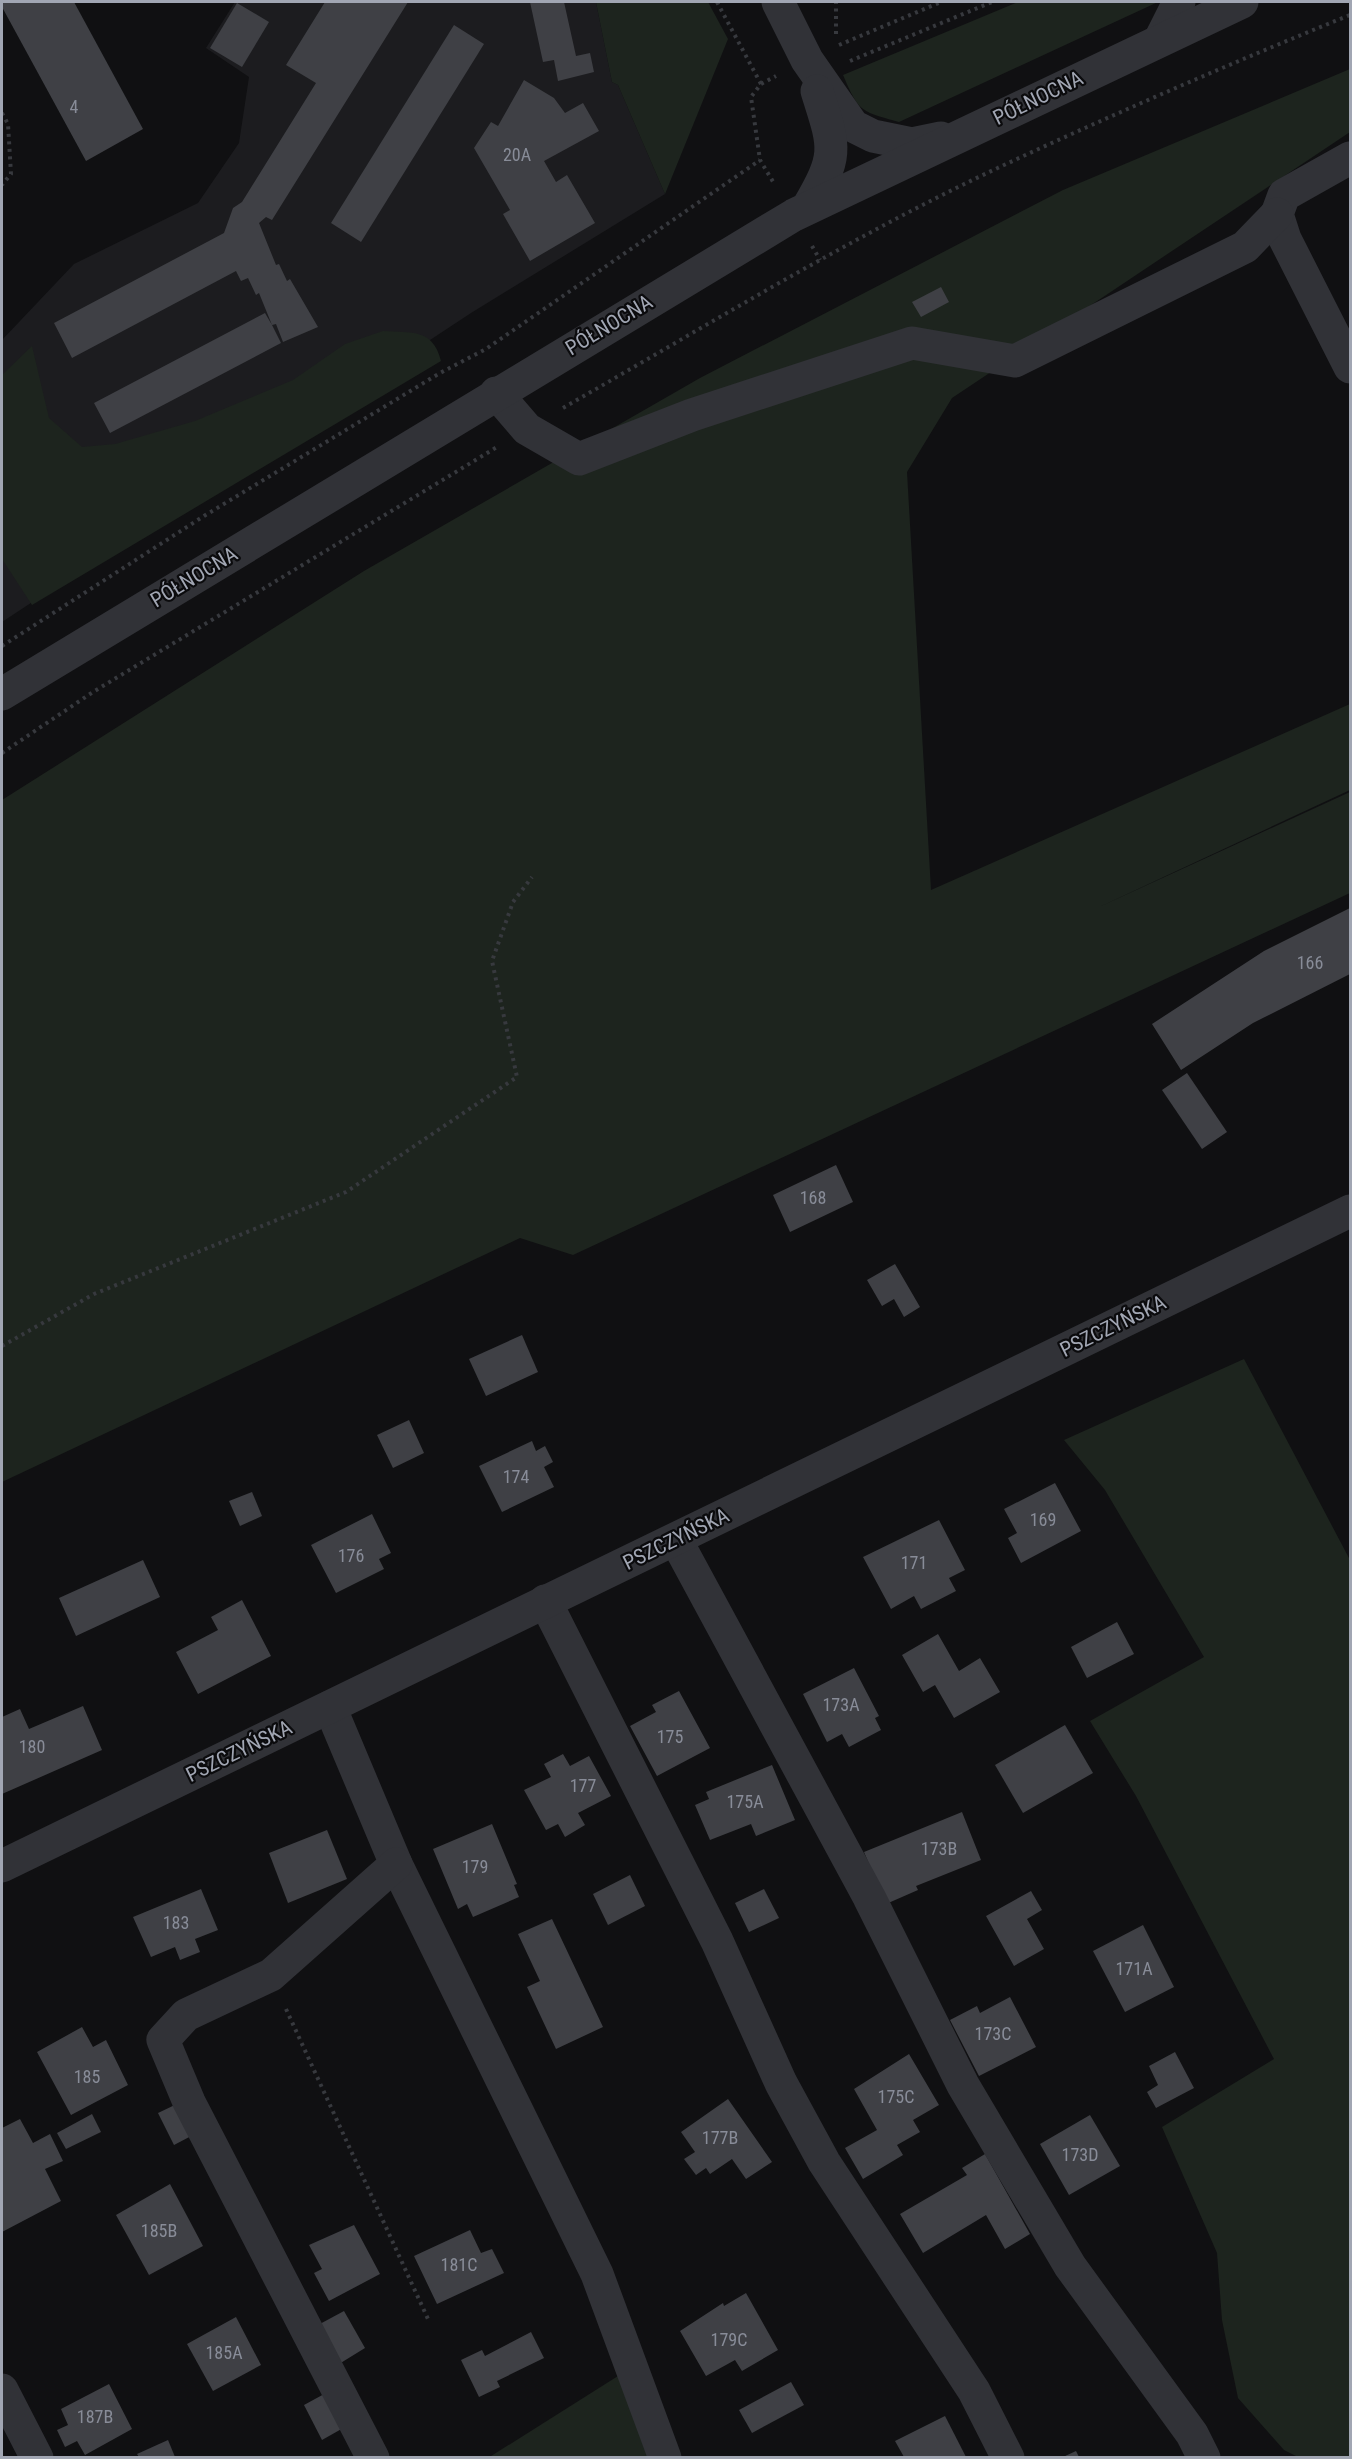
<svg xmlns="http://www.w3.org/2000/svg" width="1352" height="2459" font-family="'Roboto Condensed',sans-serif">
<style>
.built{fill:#1c1c1f}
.green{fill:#1d241e}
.building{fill:#3f4045}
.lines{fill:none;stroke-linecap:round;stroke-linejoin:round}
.path{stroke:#37393e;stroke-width:4;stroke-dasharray:3 4.5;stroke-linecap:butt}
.minor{stroke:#313237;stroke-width:33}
.labels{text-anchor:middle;stroke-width:4.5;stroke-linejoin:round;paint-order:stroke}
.number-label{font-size:18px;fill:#888c98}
.street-label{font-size:21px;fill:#a1a6b3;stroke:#0b0b0d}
</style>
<rect width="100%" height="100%" fill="#101012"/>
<polygon class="built" points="235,2 596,2 612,82 618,85 665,194 471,313 2,622 2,340 74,264 198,203 239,143 249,77 206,48"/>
<g class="green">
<polygon points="596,2 708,2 728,39 665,194 618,85 612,82"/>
<path d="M1018,2H1158L899,122C860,111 859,112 843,75Z"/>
<polygon points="1350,69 1350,132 952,398 907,472 931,890 1350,704 1350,790 1097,908 1350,792 1350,893 573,1255 520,1238 2,1482 2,800 364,571 700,378 1063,190"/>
<path d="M383,331C411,333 433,328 441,361L32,605L2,559V375L32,346L49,418L82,447L115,444L195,421L293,380L345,344Z"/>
<polygon points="1244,1359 1350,1560 1350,2457 1298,2457 1284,2450 1238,2398 1222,2320 1217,2253 1162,2127 1274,2059 1136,1796 1090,1721 1204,1657 1105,1490 1064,1440"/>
<polygon points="618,2376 651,2458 488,2458"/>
</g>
<g class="building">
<polygon points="2,2 74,2 143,129 86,161 2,7"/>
<polygon points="325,2 408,2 272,220 266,217 259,223 276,265 279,264 287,281 290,279 318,327 283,342 276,324 272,325 281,343 110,433 94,403 265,313 272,325 259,293 256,295 248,278 241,281 236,271 72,358 54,323 224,233 233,208 242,202 316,83 286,65"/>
<polygon points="530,2 564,2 576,56 590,53 594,72 558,81 554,60 543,62"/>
<polygon points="237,3 269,22 242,67 210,48"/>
<polygon points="454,25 484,44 361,242 331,223"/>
<polygon points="524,80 554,98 565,113 583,103 599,131 544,161 556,182 567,175 595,223 530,261 503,214 510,210 474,148 491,122 498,126"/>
<polygon points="941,287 949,302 921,317 912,302"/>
<polygon points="1350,908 1350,974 1253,1023 1181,1070 1152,1024 1264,951"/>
<polygon points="1187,1073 1227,1132 1202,1149 1162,1090"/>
<polygon points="836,1165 853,1202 790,1232 773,1195"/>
<polygon points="895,1264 920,1307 904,1317 894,1299 882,1306 867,1280"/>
<polygon points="522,1335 538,1372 486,1396 469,1359"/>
<polygon points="409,1420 424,1453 393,1468 377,1435"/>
<polygon points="532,1441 536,1451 545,1446 553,1462 544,1467 554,1487 502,1512 479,1466"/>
<polygon points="1055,1483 1081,1531 1021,1563 1008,1538 1017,1533 1004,1509"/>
<polygon points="252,1492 262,1516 240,1526 229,1501"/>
<polygon points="372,1514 391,1553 379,1559 384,1569 336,1593 311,1545"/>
<polygon points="939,1520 965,1570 949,1578 956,1591 921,1609 914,1596 891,1609 863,1557"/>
<polygon points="143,1560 160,1597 76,1636 59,1598"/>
<polygon points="242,1600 271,1656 198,1694 176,1652 218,1630 211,1617"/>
<polygon points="1117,1622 1134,1654 1087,1678 1071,1647"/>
<polygon points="938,1634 959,1671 980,1658 1000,1692 954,1718 935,1685 923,1692 902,1655"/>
<polygon points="854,1668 879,1716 875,1718 881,1730 849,1747 842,1734 827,1742 803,1694"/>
<polygon points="679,1691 710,1748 657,1776 630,1726 656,1712 652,1705"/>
<polygon points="83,1706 102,1750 2,1794 2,1717 20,1709 29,1729"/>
<polygon points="1065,1725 1093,1773 1023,1813 995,1765"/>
<polygon points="563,1754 570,1766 589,1756 611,1796 578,1813 585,1825 565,1837 558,1824 546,1830 524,1790 551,1777 544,1764"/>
<polygon points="772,1765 795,1820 756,1836 751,1824 710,1840 695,1805 709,1799 706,1792"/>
<polygon points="962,1812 981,1860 916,1886 918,1890 886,1904 864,1852"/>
<polygon points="492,1824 517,1884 514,1885 519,1897 473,1917 467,1904 458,1909 433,1849"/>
<polygon points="327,1830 347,1879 288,1903 269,1853"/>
<polygon points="630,1875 645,1906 608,1925 593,1894"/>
<polygon points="201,1889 218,1930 195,1939 200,1952 180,1960 175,1947 151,1957 133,1917"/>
<polygon points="764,1889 779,1918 749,1932 735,1903"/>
<polygon points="1031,1891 1042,1910 1027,1919 1044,1949 1014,1966 986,1916"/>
<polygon points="552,1919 603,2027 556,2049 527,1987 540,1981 518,1934"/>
<polygon points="1143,1925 1174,1987 1125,2012 1093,1951"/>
<polygon points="1010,1997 1036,2047 979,2076 950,2020 977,2006 980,2013"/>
<polygon points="82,2027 93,2047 106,2040 128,2085 71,2115 37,2052"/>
<polygon points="1175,2052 1194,2088 1156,2108 1147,2092 1158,2085 1149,2066"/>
<polygon points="909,2054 939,2105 913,2120 920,2132 897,2145 903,2155 863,2179 845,2148 877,2130 854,2089"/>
<polygon points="728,2099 772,2162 746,2179 732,2159 710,2174 706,2168 696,2175 684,2159 695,2152 681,2132"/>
<polygon points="179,2103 195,2134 174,2145 158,2113"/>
<polygon points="92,2114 101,2132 66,2149 57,2133"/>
<polygon points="1090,2115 1120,2166 1069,2195 1040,2144"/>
<polygon points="20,2119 33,2143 50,2134 63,2161 45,2169 61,2201 2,2232 2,2128"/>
<polygon points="985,2154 1030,2234 1005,2249 986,2215 923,2253 900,2214 967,2175 962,2168"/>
<polygon points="170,2184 203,2246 149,2275 116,2215"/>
<polygon points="354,2225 380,2274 329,2301 314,2273 322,2269 309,2245"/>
<polygon points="470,2230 481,2253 492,2249 504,2273 437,2304 414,2256"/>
<polygon points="746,2293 778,2350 742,2371 735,2360 706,2376 680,2331 723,2303 724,2306"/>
<polygon points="344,2311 365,2348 339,2364 318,2325"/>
<polygon points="236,2317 261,2365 213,2391 187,2344"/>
<polygon points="531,2332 544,2358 497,2381 500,2387 479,2397 461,2360 482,2350 485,2356"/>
<polygon points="791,2382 804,2405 752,2433 739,2410"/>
<polygon points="109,2384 132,2429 85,2455 77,2441 65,2447 57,2430 68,2425 61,2409"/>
<polygon points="326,2393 345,2427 322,2440 304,2405"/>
<polygon points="945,2416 966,2457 904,2457 895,2441"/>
<polygon points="168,2440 175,2457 139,2457 137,2454"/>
<polygon points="1076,2451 1079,2457 1063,2457"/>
</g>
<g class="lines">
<g class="path">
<polyline points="717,2 761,84 751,97 760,160 775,185"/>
<polyline points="836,34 836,2"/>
<polyline points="839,45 941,2"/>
<polyline points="850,61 992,2"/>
<polyline points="761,84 776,76"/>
<polyline points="2,113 8,124 11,174 2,185"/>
<polyline points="812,246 820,260"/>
<path d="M563,408C708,325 852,236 1004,165C1118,112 1234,62 1350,15"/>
<polyline points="2,646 204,516 440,373 486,349 760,160"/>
<polyline points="2,753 93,692 497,447"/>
<polyline points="2,1346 94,1294 346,1192 517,1077 492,961 513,902 532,877"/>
<polyline points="286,2009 428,2319"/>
</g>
<g class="minor">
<polyline points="778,2 807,60 853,126 873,136 912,144 941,138"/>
<polyline points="1161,38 1179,2"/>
<polyline points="1350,158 1284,195 1277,214 1285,239 1350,367"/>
<path d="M808,207C839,154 835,148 817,91"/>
<polyline points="496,393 527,429 579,459 692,415 912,343 1015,361 1245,247 1277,214"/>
<polyline points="2,694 794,215 1242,2"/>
<polyline points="676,1540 869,1897 963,2085 1070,2266 1192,2434 1204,2458"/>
<polyline points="545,1601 717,1941 781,2083 824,2162 974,2391 1008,2458"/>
<polyline points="330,1707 396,1864 597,2274 665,2458"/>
<polyline points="2,1866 1350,1211"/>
<polyline points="2,2390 37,2458"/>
<polyline points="373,2458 189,2102 163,2040 186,2015 271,1975 396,1864"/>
</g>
</g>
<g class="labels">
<g class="number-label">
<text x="74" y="113">4</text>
<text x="517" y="161">20A</text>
<text x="1310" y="969">166</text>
<text x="813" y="1204">168</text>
<text x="516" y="1483">174</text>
<text x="1043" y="1526">169</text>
<text x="351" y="1562">176</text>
<text x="914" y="1569">171</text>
<text x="841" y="1711">173A</text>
<text x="670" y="1743">175</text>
<text x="32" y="1753">180</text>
<text x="583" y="1792">177</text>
<text x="745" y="1808">175A</text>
<text x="939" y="1855">173B</text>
<text x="475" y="1873">179</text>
<text x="176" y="1929">183</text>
<text x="1134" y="1975">171A</text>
<text x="993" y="2040">173C</text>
<text x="87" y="2083">185</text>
<text x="896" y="2103">175C</text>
<text x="720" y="2144">177B</text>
<text x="1080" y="2161">173D</text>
<text x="159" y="2237">185B</text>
<text x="459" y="2271">181C</text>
<text x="729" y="2346">179C</text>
<text x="224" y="2359">185A</text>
<text x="95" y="2423">187B</text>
</g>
<g class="street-label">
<text transform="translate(1038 98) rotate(-26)" y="7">PÓŁNOCNA</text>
<text transform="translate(609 325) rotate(-31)" y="7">PÓŁNOCNA</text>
<text transform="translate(194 577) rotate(-31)" y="7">PÓŁNOCNA</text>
<text transform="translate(1113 1326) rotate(-26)" y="7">PSZCZYŃSKA</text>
<text transform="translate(676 1539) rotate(-26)" y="7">PSZCZYŃSKA</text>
<text transform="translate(239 1751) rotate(-26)" y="7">PSZCZYŃSKA</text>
</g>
</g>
<rect width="1352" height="2459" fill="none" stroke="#a1a6b3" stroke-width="6"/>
</svg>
